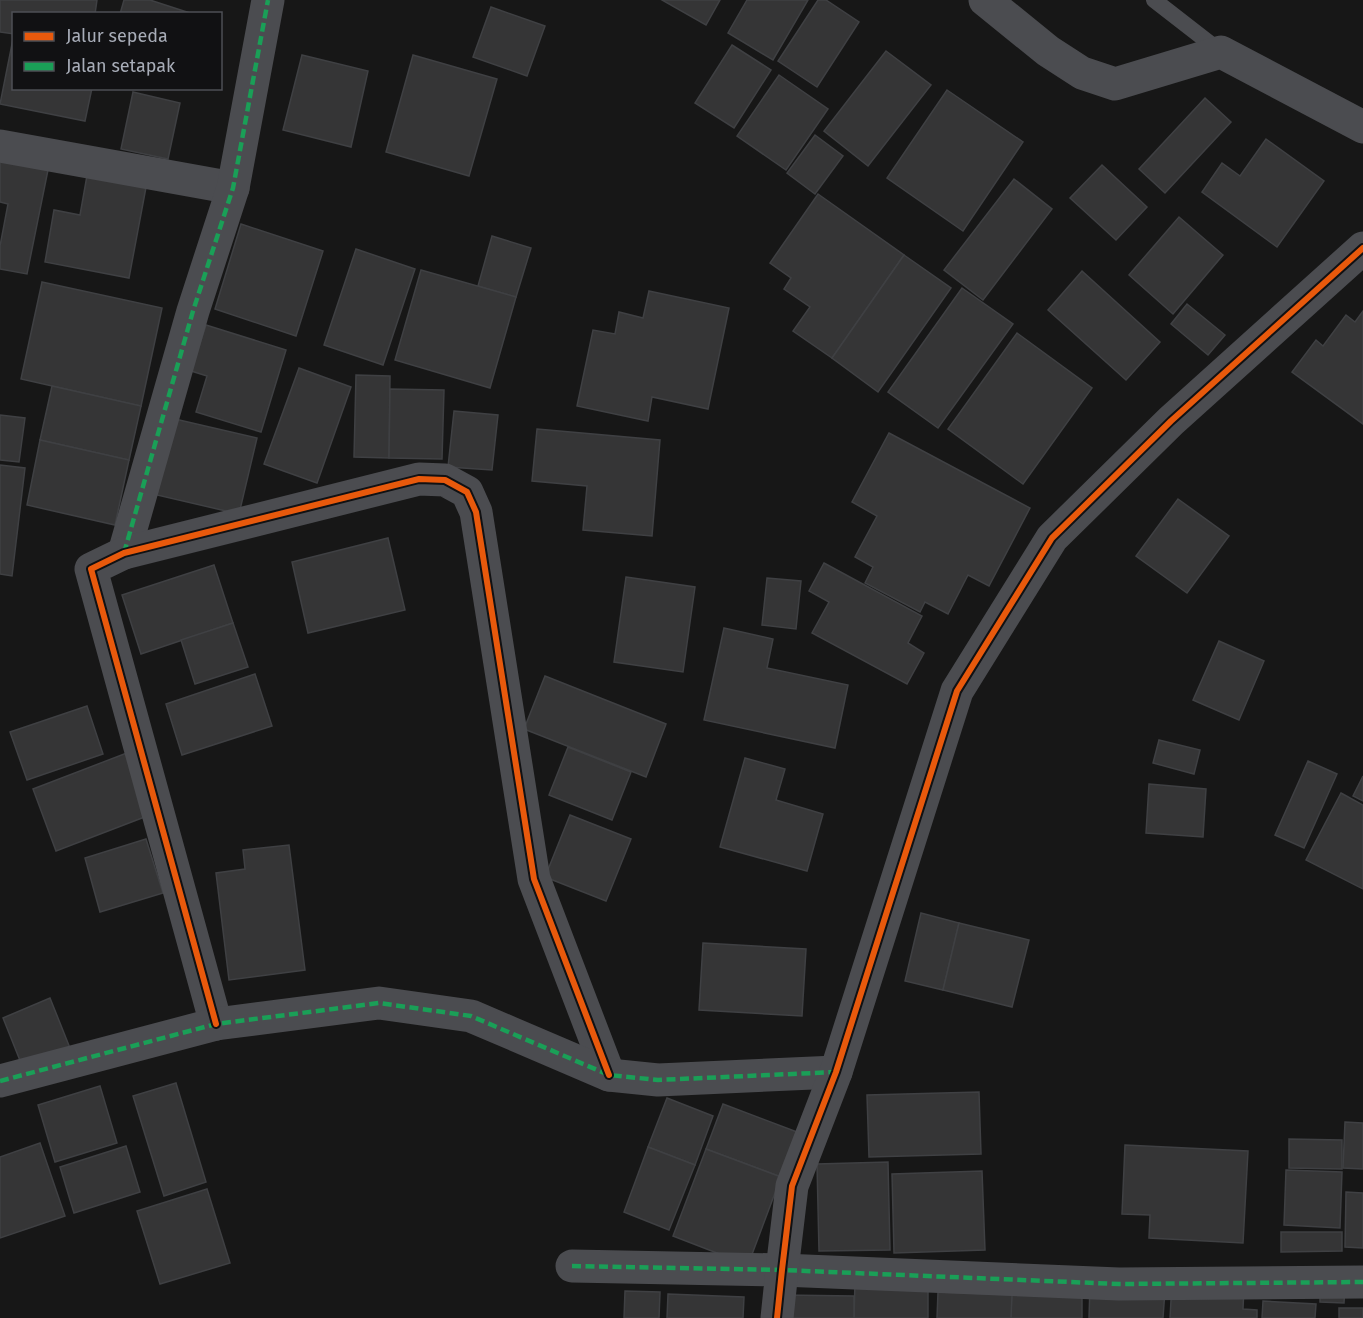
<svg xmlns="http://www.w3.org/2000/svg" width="1363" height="1318" font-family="'Fira Sans',sans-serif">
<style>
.building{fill:#353536;stroke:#3f4043;stroke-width:1.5}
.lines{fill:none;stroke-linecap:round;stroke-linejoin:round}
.service{stroke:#4b4c50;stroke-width:16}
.minor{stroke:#4b4c50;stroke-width:33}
.tertiary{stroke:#4b4c50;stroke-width:33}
.quiet{stroke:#1a9f57;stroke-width:4.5;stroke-dasharray:9 4.5;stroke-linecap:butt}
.cycleway-casing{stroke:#111113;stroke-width:10}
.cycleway{stroke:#e8590c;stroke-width:6}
</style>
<rect width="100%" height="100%" fill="#171717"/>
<g class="building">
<polygon points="0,0 97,0 95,14 14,14 14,34 0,32"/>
<polygon points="124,0 150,0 193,14 120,14"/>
<polygon points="662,0 720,0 706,25"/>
<polygon points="747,0 808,0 773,60 728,33"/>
<polygon points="818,0 826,0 859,22 817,87 778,61"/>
<polygon points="491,7 545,26 527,76 473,57"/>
<polygon points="13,39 14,88 92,88 85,121 0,104"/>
<polygon points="732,45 771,70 734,128 695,103"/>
<polygon points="886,51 931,85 868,166 824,131"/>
<polygon points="302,55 368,71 351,147 283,130"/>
<polygon points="413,55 497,79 469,176 386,152"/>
<polygon points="779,75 828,109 786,170 737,136"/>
<polygon points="947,90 1023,142 963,231 887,178"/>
<polygon points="133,92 180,103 168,159 121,149"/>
<polygon points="1205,98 1231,122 1165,193 1139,169"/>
<polygon points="815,135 843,156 815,194 787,173"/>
<polygon points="1266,139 1324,181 1277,247 1202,192 1222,163 1240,176"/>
<polygon points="0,160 48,170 27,274 0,269 0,246 8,204 0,202"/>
<polygon points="1102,165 1147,207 1116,240 1070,198"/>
<polygon points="88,170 147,182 129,278 45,262 54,210 80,215"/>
<polygon points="1014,179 1052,209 983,300 944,270"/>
<polygon points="818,194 904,255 832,358 793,331 810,307 784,289 791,278 770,263"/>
<polygon points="1179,217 1223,255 1173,314 1129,275"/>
<polygon points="241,224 323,251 296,336 215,309"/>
<polygon points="492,236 531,248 516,297 478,286"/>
<polygon points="356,249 415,269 383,365 324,345"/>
<polygon points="904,255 951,288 878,392 832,358"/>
<polygon points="421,270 516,297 490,388 395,360"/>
<polygon points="1082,271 1160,342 1126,380 1048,310"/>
<polygon points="42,282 162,308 141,406 21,379"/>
<polygon points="962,288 1013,324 938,428 888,392"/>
<polygon points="649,291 729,308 708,409 652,397 648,421 577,406 593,330 615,334 619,312 643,318"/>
<polygon points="1187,304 1225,335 1208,355 1171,324"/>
<polygon points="1363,311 1363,424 1292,372 1316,340 1323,346 1346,315 1355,322"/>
<polygon points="206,325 286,350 261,432 196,412 207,376 191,371"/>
<polygon points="1017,333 1092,388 1023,484 948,429"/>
<polygon points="299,368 351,387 317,483 264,464"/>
<polygon points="356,375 390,376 389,458 354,457"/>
<polygon points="52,386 141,406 129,460 40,440"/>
<polygon points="390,389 444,390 442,459 389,458"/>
<polygon points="454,411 498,415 492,470 448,467"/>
<polygon points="0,415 25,418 19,462 0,460"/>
<polygon points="175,419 257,438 239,514 157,495"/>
<polygon points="537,429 660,440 652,536 583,530 587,486 532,481"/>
<polygon points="889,433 1030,508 989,586 968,575 948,614 925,602 920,612 865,583 873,567 855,557 877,516 852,502"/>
<polygon points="40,440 129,460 115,525 27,505"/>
<polygon points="0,465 25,468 12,576 0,574"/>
<polygon points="1178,499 1229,536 1187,593 1136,556"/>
<polygon points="388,538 405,610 308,633 292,562"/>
<polygon points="824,563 922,616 908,643 924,653 907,684 812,633 829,602 809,591"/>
<polygon points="214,565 233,623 141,654 122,595"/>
<polygon points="626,577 695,587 683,672 614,662"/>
<polygon points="767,578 801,581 796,629 762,625"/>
<polygon points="233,623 248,667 195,684 181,640"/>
<polygon points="724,628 773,639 767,668 848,685 835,748 704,720"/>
<polygon points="1219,641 1264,661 1239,720 1193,700"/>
<polygon points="255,674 272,726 182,755 166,704"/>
<polygon points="545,676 666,724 646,777 524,729"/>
<polygon points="87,706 103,754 27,780 10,732"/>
<polygon points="1159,740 1200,750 1194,774 1153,763"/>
<polygon points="568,747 631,772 612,820 549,795"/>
<polygon points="132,751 155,813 56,851 33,789"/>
<polygon points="745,758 785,769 776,800 823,814 807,871 720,847"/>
<polygon points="1308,761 1337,774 1304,848 1275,835"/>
<polygon points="1363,776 1363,801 1353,796"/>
<polygon points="1149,784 1206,789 1203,837 1146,833"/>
<polygon points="1341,793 1363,805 1363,889 1306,860"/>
<polygon points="570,815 631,839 606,901 545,877"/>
<polygon points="146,839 163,893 100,912 85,858"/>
<polygon points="289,845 305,970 229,980 216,873 245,869 243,850"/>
<polygon points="921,913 959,923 943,990 905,981"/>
<polygon points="959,923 1029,940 1012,1007 943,990"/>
<polygon points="703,943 806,949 802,1016 699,1010"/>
<polygon points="50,998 70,1048 23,1068 3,1018"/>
<polygon points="176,1083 206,1182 164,1196 133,1096"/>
<polygon points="100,1086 117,1143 55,1162 38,1105"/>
<polygon points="979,1092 981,1154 869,1157 867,1095"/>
<polygon points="667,1098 713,1116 695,1165 648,1147"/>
<polygon points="723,1104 797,1132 781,1177 706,1149"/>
<polygon points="1345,1122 1363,1123 1363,1169 1343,1168"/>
<polygon points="1289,1139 1342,1140 1342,1169 1289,1168"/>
<polygon points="40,1143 65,1216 0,1238 0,1157"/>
<polygon points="1125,1145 1248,1151 1243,1243 1149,1238 1150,1215 1122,1214"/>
<polygon points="126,1146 140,1192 74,1213 60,1167"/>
<polygon points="648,1147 695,1165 669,1230 624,1212"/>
<polygon points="706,1149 781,1177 748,1265 673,1236"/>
<polygon points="888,1162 890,1250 819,1251 817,1164"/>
<polygon points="1286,1170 1342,1172 1340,1228 1284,1225"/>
<polygon points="982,1171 985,1250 894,1253 892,1174"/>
<polygon points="207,1189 230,1263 160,1284 137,1211"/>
<polygon points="1346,1192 1363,1193 1363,1248 1345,1247"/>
<polygon points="1281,1232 1342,1232 1342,1251 1281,1252"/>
<polygon points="1012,1280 1082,1297 1082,1318 1011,1318"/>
<polygon points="855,1282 928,1284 928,1318 854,1318"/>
<polygon points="1172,1283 1244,1287 1243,1309 1257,1310 1257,1318 1170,1318"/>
<polygon points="1320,1285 1345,1286 1344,1303 1320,1302"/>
<polygon points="1090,1286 1165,1290 1163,1318 1089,1318"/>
<polygon points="625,1291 660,1292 659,1318 624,1318"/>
<polygon points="938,1292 1012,1295 1011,1318 937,1318"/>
<polygon points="668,1294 744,1297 743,1318 667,1318"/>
<polygon points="783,1295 854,1296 854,1318 783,1318"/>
<polygon points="1263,1301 1316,1304 1315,1318 1262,1318"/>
<rect x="1339" y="1308" width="24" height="10"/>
</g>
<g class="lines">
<polyline class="service" points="1154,0 1221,52"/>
<g class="minor">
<polyline points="0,146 233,188"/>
<polyline points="124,553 193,311 233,188 268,0"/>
<polyline points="216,1024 91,569 124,553 419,479 445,480 467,492 476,512 534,879 609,1075"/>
<polyline points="0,1081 216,1024 379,1003 471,1016 609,1075 658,1080 836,1072"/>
<polyline points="572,1266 782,1270 1119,1284 1363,1282"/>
<polyline points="777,1318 782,1270 792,1186 836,1072 957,691 1052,538 1171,421 1363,248"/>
</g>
<polyline class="tertiary" points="985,0 1048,51 1082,73 1115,84 1221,52 1363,127"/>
<g class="quiet">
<polyline points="124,553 193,311 233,188 268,0"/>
<polyline points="0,1081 216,1024 379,1003 471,1016 609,1075 658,1080 836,1072"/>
<polyline points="572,1266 782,1270 1119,1284 1363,1282"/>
</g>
<g class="cycleway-casing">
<g id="cycleway">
<polyline points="216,1024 91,569 124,553 419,479 445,480 467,492 476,512 534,879 609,1075"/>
<polyline points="777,1318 782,1270 792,1186 836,1072 957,691 1052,538 1171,421 1363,248"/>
</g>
</g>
<use href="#cycleway" class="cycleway"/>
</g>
<rect x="12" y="12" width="210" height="78" fill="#111113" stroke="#4d4f55" stroke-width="1.5"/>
<rect x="24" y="32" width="30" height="9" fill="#e8590c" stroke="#4d4f55" stroke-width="1.5"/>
<text x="66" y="42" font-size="18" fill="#a8adb8">Jalur sepeda</text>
<rect x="24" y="62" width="30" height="9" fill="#1a9f57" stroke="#4d4f55" stroke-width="1.5"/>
<text x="66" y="72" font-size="18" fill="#a8adb8">Jalan setapak</text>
</svg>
